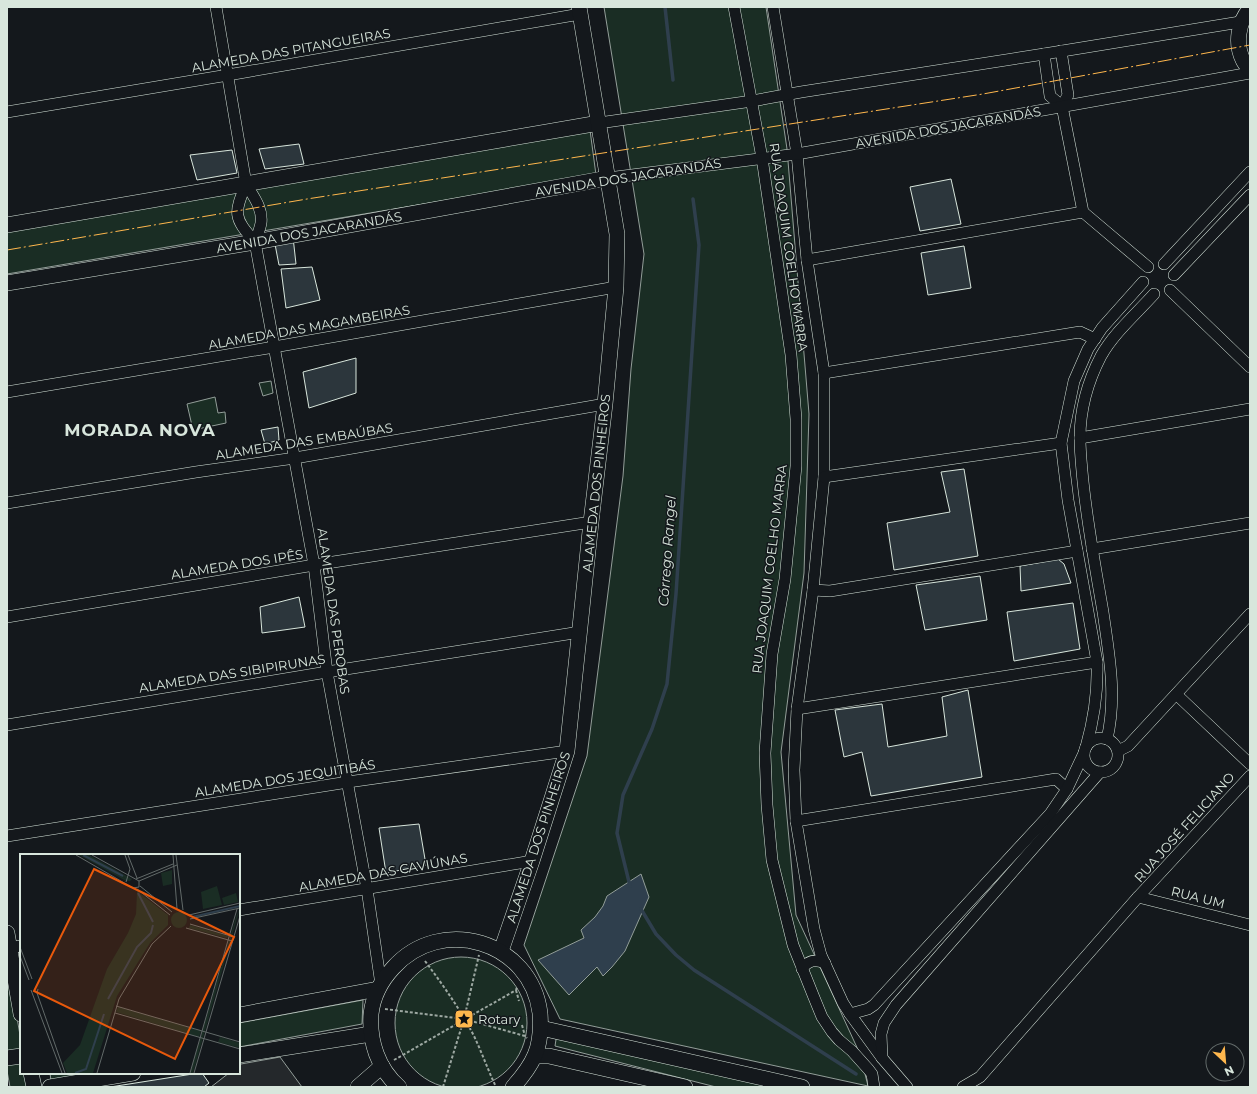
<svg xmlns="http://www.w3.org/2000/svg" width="1257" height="1094" font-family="Montserrat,sans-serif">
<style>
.green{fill:#1a2d24;stroke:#939e99}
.parking{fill:#24282b;stroke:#939e99}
.water{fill:#2f3f4d;stroke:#939e99}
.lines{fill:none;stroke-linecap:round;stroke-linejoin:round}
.stream{stroke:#2f3f4d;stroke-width:3.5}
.building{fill:#2c363c;stroke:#d8e6dc}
.street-casing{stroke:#d8e6dc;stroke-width:12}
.secondary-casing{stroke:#d8e6dc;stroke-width:16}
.path{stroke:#9da8a2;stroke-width:2;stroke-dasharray:3 2;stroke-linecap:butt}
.street{stroke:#14181c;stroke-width:11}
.secondary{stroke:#14181c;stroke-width:15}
.power{stroke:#ffb74d;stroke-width:1;stroke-dasharray:14 3 2 3;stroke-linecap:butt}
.labels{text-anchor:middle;stroke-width:3;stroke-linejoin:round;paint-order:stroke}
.street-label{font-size:13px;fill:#d8e6dc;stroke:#14181c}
.poi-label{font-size:13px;fill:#d8e6dc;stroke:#14181c;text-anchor:start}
.water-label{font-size:14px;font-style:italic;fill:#d8e6dc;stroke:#14181c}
.district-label{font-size:17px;font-weight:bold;letter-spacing:1px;fill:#d8e6dc;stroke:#14181c}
.inset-river{fill:none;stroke:#2f3f4d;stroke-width:2}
.inset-road{fill:none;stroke:#626a69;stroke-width:1}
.view{fill:#e8590c;fill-opacity:0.15;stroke:#e8590c;stroke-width:2}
.inset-edge{fill:none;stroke:#d8e6dc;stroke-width:2}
</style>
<rect width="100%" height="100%" fill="#14181c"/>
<g class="green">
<polygon points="604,7 766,7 787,149 809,414 804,573 781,752 796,915 860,1054 868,1086 560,1019 524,945 587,756 623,476 631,369 644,254"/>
<polygon points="590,130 596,175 7,274 7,230"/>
<polygon points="271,381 273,393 263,396 259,383"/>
<polygon points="215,397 218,413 225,412 226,423 193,430 187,404"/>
<circle cx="461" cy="1023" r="66"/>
<polygon points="7,959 21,1041 21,1073 27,1073 29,1087 10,1087 7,1071"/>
<polygon points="363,1000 362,1024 239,1047 239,1023"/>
<polygon points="557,1033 778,1087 716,1087 555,1046"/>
<polygon points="50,1073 95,1073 51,1081"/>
</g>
<polygon class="parking" points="280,1057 302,1087 211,1087 229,1073 239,1073 239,1065 241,1064"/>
<polygon class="water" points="641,874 649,897 625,951 612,967 603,976 597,967 569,995 538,960 584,938 581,930 595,917 603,906 607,896"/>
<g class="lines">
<g class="stream">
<polyline points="665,7 673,80"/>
<polyline points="630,886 617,833 623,795 652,729 667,684 676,594 699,245 693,199"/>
<polyline points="641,909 656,934 676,955 694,970 856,1074"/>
</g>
</g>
<g class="building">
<polygon points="299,144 304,164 265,169 259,149"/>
<polygon points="232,150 237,173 197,180 190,155"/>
<polygon points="951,179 961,224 920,231 910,187"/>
<polygon points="293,237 296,264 279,265 274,239"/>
<polygon points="964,246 971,288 928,295 921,253"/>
<polygon points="312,267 320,300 286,308 281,269"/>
<polygon points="356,358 356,393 309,408 303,372"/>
<polygon points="278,427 279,440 265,444 261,430"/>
<polygon points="964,469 978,556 894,570 887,523 950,512 941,472"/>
<polygon points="1058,559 1064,564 1071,583 1021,591 1020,566"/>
<polygon points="980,576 987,620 925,630 916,585"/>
<polygon points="299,597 305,627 262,633 260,607"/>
<polygon points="1073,603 1080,649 1014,661 1007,612"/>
<polygon points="968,690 982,777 871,796 862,752 844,757 835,710 882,704 888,747 947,736 942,697"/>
<polygon points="419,824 426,865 386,873 379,828"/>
<polygon points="199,1073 202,1073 209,1083 204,1087 110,1087"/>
</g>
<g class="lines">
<g class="street-casing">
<g id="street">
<path d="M216,7L246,184C253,196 263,208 261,223C260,229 257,236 255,242L314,565L327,672L367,889L381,985"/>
<polyline points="734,7 762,158 791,355 796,419 796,466 785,579 772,654 765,753 767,805 772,860 793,945 813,995 822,1017 832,1032 839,1040 852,1051 869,1070 872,1074 874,1087"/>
<polyline points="773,7 797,154 807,260 824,373 824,477 813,590 797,709 794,770 796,821 814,929 821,955 843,1003 850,1014 882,1058 907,1087"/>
<polyline points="1061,51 1068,95 1062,106"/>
<polyline points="1044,54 1050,96 1062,106 1083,212 1148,267"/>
<polyline points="7,112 228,75 580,14"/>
<polyline points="599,123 752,101 801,92 1044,54 1240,22"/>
<polyline points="608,178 797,154 1250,73"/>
<path d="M246,184C234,214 233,217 255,242"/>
<polyline points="807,260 1083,212"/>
<polyline points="1164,264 1250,172"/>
<polyline points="1174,275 1250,195"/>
<polyline points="1170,290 1250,367"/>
<polyline points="824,373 1080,332 1095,339"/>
<polyline points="7,392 274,347 616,287"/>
<polyline points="1080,438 1250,409"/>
<polyline points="824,477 1061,443"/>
<polyline points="7,503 196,472 295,458 605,404"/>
<polyline points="1092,549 1250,523"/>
<polyline points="813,590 830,591 1077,551"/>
<polyline points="7,617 314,565 591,522"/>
<polyline points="1177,695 1250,764"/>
<polyline points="797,709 1097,662"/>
<polyline points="7,725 327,672 580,632"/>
<circle cx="1101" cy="755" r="17"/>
<path d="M1107,739C1117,696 1109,654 1103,612C1095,565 1086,518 1082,471C1081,460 1080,449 1080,438C1080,410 1088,381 1101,356C1114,333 1136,314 1154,294"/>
<path d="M1086,747C1094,719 1098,691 1097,662L1068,500L1061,443L1074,381L1088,349L1102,328L1143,282"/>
<polyline points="1118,751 1128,746 1250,614"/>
<polyline points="796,821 1056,779 1067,789"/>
<polyline points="7,836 348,782 567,751"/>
<polyline points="1138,897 1250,925"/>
<polyline points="239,910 532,861"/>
<polyline points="7,948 21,946"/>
<path d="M802,969C808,960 815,959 825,963"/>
<polyline points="850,1014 868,1009 874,1005 1050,814 1067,789 1084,753"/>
<polyline points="882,1058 881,1034 884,1023 896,1005 1100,772"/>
<polyline points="963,1087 980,1077 1138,897 1250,776"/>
</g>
</g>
<g class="secondary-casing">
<g id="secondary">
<path d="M1250,9C1238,22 1235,44 1243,60C1244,63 1248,67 1250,70"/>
<polyline points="7,225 599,123"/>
<polyline points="7,283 255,242 608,178"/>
<polyline points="7,933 21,1014"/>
<polyline points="501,951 532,861 567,751 591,522 605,404 616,287 617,234 579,7"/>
<polyline points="239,1015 378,989"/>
<polyline points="541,1028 802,1087"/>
<polyline points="239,1055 371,1034"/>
<polyline points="535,1056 549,1056 685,1087"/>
<polyline points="7,1058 21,1056"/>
<polyline points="31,1073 34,1087"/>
<polyline points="50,1087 133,1073"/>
<polyline points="358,1087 382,1066"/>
<path d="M399,1087C378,1069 369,1041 371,1014C373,996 381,981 393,968C441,914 531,941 540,1013C541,1027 541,1041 535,1055C530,1067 522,1077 513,1087"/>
</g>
</g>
<g class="path">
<path d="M425,961C443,985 460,1009 474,1036C482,1053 488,1070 496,1087"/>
<polyline points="516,990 519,1001"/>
<polyline points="385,1009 464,1019 525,1036 527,1038"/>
<polyline points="522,1025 525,1036"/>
<polyline points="394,1060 516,990 517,987"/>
<polyline points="443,1087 464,1019 479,955"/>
</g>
<use href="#street" class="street"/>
<use href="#secondary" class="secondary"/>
<polyline class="power" points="7,250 307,199 983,94 1250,45"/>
</g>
<defs>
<g id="sight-square" transform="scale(1)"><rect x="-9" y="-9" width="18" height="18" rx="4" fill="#ffb74d" stroke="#14181c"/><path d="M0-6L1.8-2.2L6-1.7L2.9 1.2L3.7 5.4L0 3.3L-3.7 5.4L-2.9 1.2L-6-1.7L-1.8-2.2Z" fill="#111"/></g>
</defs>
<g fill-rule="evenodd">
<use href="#sight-square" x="464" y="1019"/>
</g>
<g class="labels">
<g class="street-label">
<text transform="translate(291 50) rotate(-10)" y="5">ALAMEDA DAS PITANGUEIRAS</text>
<text transform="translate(948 127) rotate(-10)" y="5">AVENIDA DOS JACARANDÁS</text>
<text transform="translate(628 177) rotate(-9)" y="5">AVENIDA DOS JACARANDÁS</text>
<text transform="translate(309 232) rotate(-10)" y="5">AVENIDA DOS JACARANDÁS</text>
<text transform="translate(789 247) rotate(82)" y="5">RUA JOAQUIM COELHO MARRA</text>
<text transform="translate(309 327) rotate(-10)" y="5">ALAMEDA DAS MAGAMBEIRAS</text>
<text transform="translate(304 441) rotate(-9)" y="5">ALAMEDA DAS EMBAÚBAS</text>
<text transform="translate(596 483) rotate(-84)" y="5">ALAMEDA DOS PINHEIROS</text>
<text transform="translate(237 564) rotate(-9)" y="5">ALAMEDA DOS IPÊS</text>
<text transform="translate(769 569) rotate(-83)" y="5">RUA JOAQUIM COELHO MARRA</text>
<text transform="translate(334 611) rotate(82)" y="5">ALAMEDA DAS PEROBAS</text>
<text transform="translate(232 673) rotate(-9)" y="5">ALAMEDA DAS SIBIPIRUNAS</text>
<text transform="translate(285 778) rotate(-9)" y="5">ALAMEDA DOS JEQUITIBÁS</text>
<text transform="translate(1184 827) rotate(-48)" y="5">RUA JOSÉ FELICIANO</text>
<text transform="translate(538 837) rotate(-72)" y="5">ALAMEDA DOS PINHEIROS</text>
<text transform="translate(383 872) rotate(-10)" y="5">ALAMEDA DAS CAVIÚNAS</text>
<text transform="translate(1198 897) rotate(14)" y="5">RUA UM</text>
</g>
<g class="poi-label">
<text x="478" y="1024">Rotary</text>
</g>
<g class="water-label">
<text transform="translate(667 551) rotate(-86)" y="5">Córrego Rangel</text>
</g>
<g class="district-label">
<text x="140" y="436">MORADA NOVA</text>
</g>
</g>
<g transform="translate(20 854)">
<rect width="220" height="220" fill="#14181c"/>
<path d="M59,1H62L110,27H106ZM64,1H69L112,25L110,27ZM152,16V30L143,32L141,19ZM197,32L202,51L183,55L181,38ZM117,37L148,61V71L130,89L97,142L73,219H47L43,209L60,191L87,115L108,79L116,60ZM216,39L218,48L204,51L202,44ZM220,54L173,219H170L216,63ZM151 66a8 8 0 1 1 16 0a8 8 0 1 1-16 0ZM170,71L208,82L207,84L169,74ZM98,153L181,177L179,183L96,158ZM200,183L220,189V194L198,188Z" fill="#1a2d24"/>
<path class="inset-river" d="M63,1L103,22M118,39L133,68M172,63L220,52M88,145L117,93L131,79L133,71M55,219L66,215L84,160"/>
<path class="inset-road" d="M56,1L113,34L119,33V27L72,1M105,1L110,15L106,28M108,1L117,24M153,1L157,55M156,1L163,56M116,25L153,10M119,27L157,11M120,32L152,58M117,35L150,61M169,61L220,49M170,65L220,54M170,70L214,83M166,74L212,87M0,93L12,125M0,102L9,126M18,135L17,139L45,219M11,136L42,219M96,152L220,188M95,159L220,195M77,219L99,145L132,90L151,72M170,219L217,55M174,219L220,62"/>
<path class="view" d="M74,15L214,83L155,205L14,137Z"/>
<rect width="220" height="220" class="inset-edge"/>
</g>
<rect width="1257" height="1094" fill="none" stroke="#d8e6dc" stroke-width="16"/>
<g transform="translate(1225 1062) rotate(154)"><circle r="19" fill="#14181c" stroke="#626a69"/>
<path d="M0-3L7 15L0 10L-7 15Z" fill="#ffb74d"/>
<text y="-6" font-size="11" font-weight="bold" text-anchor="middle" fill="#d8e6dc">N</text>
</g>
</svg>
